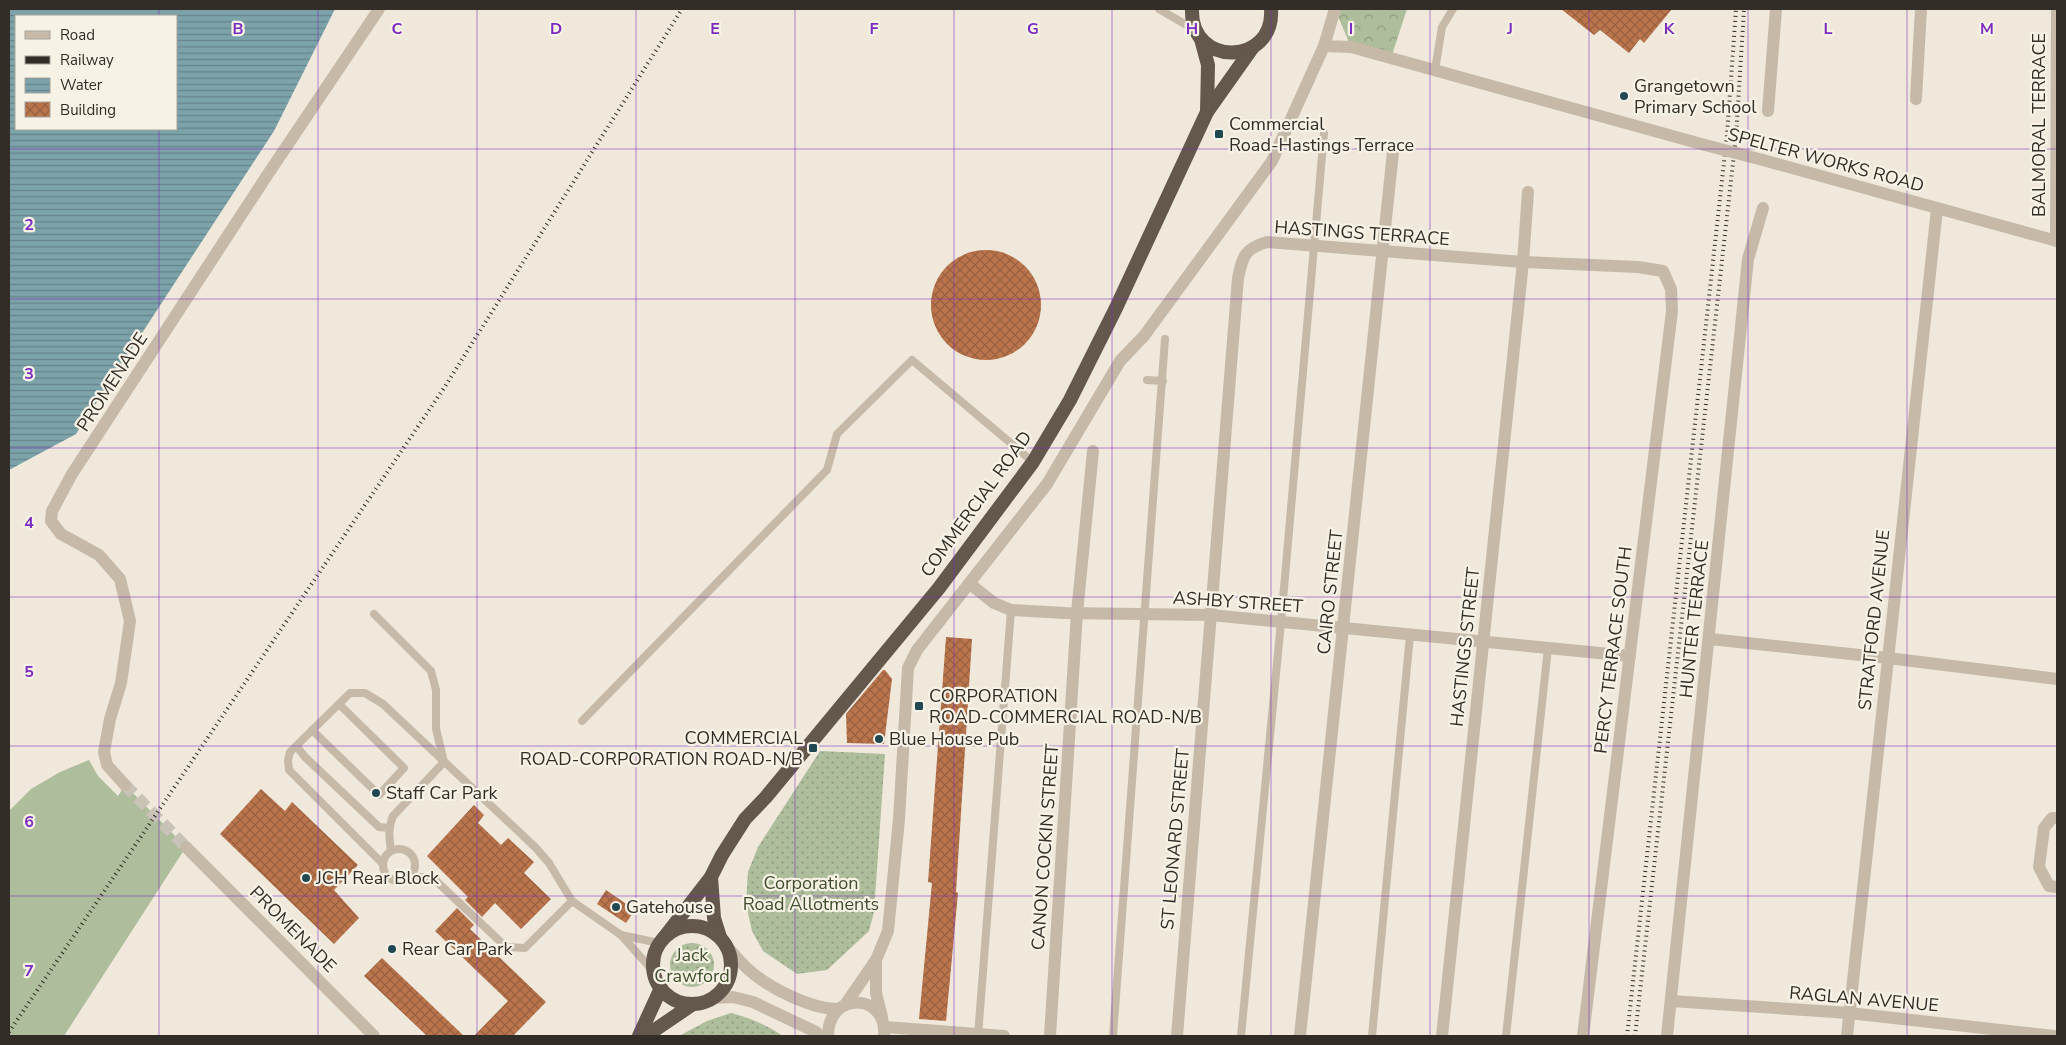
<svg xmlns="http://www.w3.org/2000/svg" width="2066" height="1045" font-family="'Nunito Sans',sans-serif">
<style>
.grass{fill:#aebd9c}
.park{fill:url(#park-crowns)}
.garden{fill:url(#garden-dots)}
.water{fill:url(#water-rules);fill-rule:evenodd}
.building{fill:url(#building-cross-hatch)}
.lines{fill:none;stroke-linecap:round;stroke-linejoin:round}
.minor-tunnel{stroke:#c9c3b7;stroke-width:12;stroke-dasharray:12 6;stroke-linecap:butt}
.service{stroke:#c6b9a8;stroke-width:8}
.minor{stroke:#c6b9a8;stroke-width:12}
.tertiary{stroke:#c6b9a8;stroke-width:12}
.trunk{stroke:#64574c;stroke-width:14}
.rail{stroke:#332d27;stroke-width:4;stroke-dasharray:1 4;stroke-linecap:butt}
.minor-bridge{stroke:#c6b9a8;stroke-width:12}
.grid{fill:none;stroke:#7b2cbf;stroke-width:1;stroke-opacity:0.55}
.poi-dot{fill:#214851;stroke:#f7f2e6;stroke-width:2}
.labels{text-anchor:middle;stroke-width:4.5;stroke-linejoin:round;paint-order:stroke}
.poi-label{font-size:18px;fill:#332d27;stroke:#f7f2e6;text-anchor:start}
.street-label{font-size:18px;fill:#332d27;stroke:#f7f2e6}
.park-label{font-size:18px;fill:#3f4f2d;stroke:#f7f2e6}
.grid-label{font-size:16px;text-anchor:middle;font-weight:bold;fill:#7b2cbf;stroke:#f7f2e6;stroke-width:4.5;stroke-linejoin:round;paint-order:stroke}
</style>
<defs>
<pattern id="park-crowns" width="20" height="18" patternUnits="userSpaceOnUse" patternTransform="scale(1.25)"><rect width="20" height="18" fill="#aebd9c"/><path d="M2 6a3 3 0 1 1 6 0M12 15a3 3 0 1 1 6 0" fill="none" stroke="#8e9a7f"/></pattern>
<pattern id="garden-dots" width="8" height="8" patternUnits="userSpaceOnUse" patternTransform="scale(1.25)"><rect width="8" height="8" fill="#aebd9c"/><path d="M2 2h.1M6 6h.1" fill="none" stroke="#8e9a7f" stroke-width="1.8" stroke-linecap="round"/></pattern>
<pattern id="water-rules" width="6" height="5" patternUnits="userSpaceOnUse" patternTransform="scale(1.25)"><rect width="6" height="5" fill="#7ca2aa"/><path d="M0 2.5h6" fill="none" stroke="#66848a"/></pattern>
<pattern id="building-cross-hatch" width="8" height="8" patternUnits="userSpaceOnUse" patternTransform="scale(1.25)"><rect width="8" height="8" fill="#bb754d"/><path d="M0 0l8 8M0 8l8-8" fill="none" stroke="#996040"/></pattern>
</defs>
<rect width="100%" height="100%" fill="#efe8db"/>
<polygon class="grass" points="89,760 98,776 118,796 125,785 186,847 64,1036 9,1036 9,811 31,789 60,772"/>
<polygon class="park" points="1335,9 1407,9 1391,58 1351,47"/>
<g class="garden">
<polygon points="820,751 885,754 874,912 869,931 827,970 797,974 763,951 752,931 746,904 748,872 758,847"/>
<circle cx="692" cy="965" r="22"/>
<path d="M731,1013C750,1018 767,1025 783,1036H679L707,1021Z"/>
</g>
<path class="water" d="M9,9H335L274,131L76,434L9,470ZM16,16H176V129H16Z"/>
<g class="building">
<polygon points="1561,9 1672,9 1644,43 1640,39 1629,53 1600,30 1594,35"/>
<circle cx="986" cy="305" r="55"/>
<polygon points="946,637 972,639 956,892 958,893 946,1021 919,1019 932,883 928,882"/>
<polygon points="883,670 885,670 892,679 884,744 847,743 846,714"/>
<polygon points="261,789 285,811 292,802 358,865 334,890 359,918 334,944 220,834"/>
<polygon points="474,805 484,815 478,823 501,845 508,838 534,862 524,873 551,899 521,929 495,903 482,917 465,900 468,897 427,856"/>
<polygon points="606,890 635,910 626,923 597,904"/>
<polygon points="457,908 474,925 470,929 546,1002 513,1036 474,1036 508,1001 435,931"/>
<polygon points="382,958 464,1036 427,1036 364,976"/>
</g>
<g class="lines">
<polyline class="minor-tunnel" points="125,785 186,847"/>
<g class="service">
<polyline points="1159,9 1195,30"/>
<polyline points="1435,70 1442,27 1453,9"/>
<polyline points="1147,380 1163,381"/>
<path d="M374,614L431,671L436,690V729L444,762L393,816C388,828 389,838 391,850"/>
<polyline points="582,721 827,470 837,434 912,360 1033,462"/>
<polyline points="312,730 379,795 404,768 339,704"/>
<polyline points="297,747 305,757 379,827 389,828"/>
<circle cx="399" cy="865" r="16"/>
<polyline points="383,864 289,770 288,760 290,752 350,693 365,693 383,704 535,847 549,863 572,901 621,935 654,972"/>
<polyline points="409,877 432,877 506,947 525,948 572,901"/>
<polyline points="621,935 659,943"/>
<polyline points="978,1036 1011,610"/>
<polyline points="1113,1036 1165,339"/>
<polyline points="1241,1036 1281,622 1324,133"/>
<polyline points="1372,1036 1410,635"/>
<polyline points="1506,1036 1548,648"/>
</g>
<g class="minor">
<polyline points="1335,9 1324,46 1351,47 1705,145"/>
<polyline points="1916,99 1921,9"/>
<polyline points="1768,111 1776,9"/>
<polyline points="1763,160 2057,241"/>
<polyline points="2056,241 2057,9"/>
<polyline points="970,584 994,603 1011,610 1065,613 1211,615 1630,656"/>
<polyline points="1710,639 1888,658 2057,679"/>
<polyline points="125,785 107,765 104,752 110,719 121,683 130,621 120,579 99,555 61,534 51,521 52,511 72,474 268,174 379,9"/>
<polyline points="2057,818 2052,818 2044,828 2039,867 2049,886 2057,887"/>
<polyline points="186,847 374,1036"/>
<polyline points="1671,1001 1849,1013 2054,1036"/>
<polyline points="885,1027 1004,1036"/>
<polyline points="1050,1036 1077,613 1093,451"/>
<path d="M1177,1036L1238,278C1243,256 1244,249 1267,242L1523,262L1638,267L1663,271L1671,289L1672,311L1583,1036"/>
<polyline points="1300,1036 1393,152"/>
<polyline points="1442,1036 1523,262 1528,192"/>
<polyline points="1667,1036 1748,259 1763,208"/>
<polyline points="1847,1036 1937,209"/>
</g>
<g class="tertiary">
<path d="M727,947C734,954 741,963 749,970C769,988 811,1009 838,1009"/>
<polyline points="876,960 876,993 882,1017"/>
<polyline points="713,998 733,997 753,1002 816,1032 820,1036"/>
<polyline points="845,1005 876,960 888,931 899,819 908,668 917,650 1047,484 1120,361 1144,336 1272,161 1324,46"/>
<path d="M828,1036C828,990 888,993 884,1036"/>
</g>
<g class="trunk">
<path d="M1192,9C1190,68 1275,66 1271,9"/>
<polyline points="1201,39 1208,65 1207,112"/>
<polyline points="711,877 714,918 720,937"/>
<circle cx="692" cy="965" r="39"/>
<polyline points="663,939 711,877 722,855 745,819 766,797 939,588 1033,462 1070,400 1116,308 1207,112 1253,47"/>
<polyline points="639,1036 661,988"/>
<polyline points="646,1036 693,1004"/>
</g>
<g class="rail">
<polyline points="9,1032 444,388 682,9"/>
<polyline points="1627,1036 1727,135 1736,9"/>
<polyline points="1635,1036 1736,136 1744,9"/>
</g>
<polyline class="minor-bridge" points="1705,145 1763,160"/>
</g>
<path class="grid" d="M159,9V16M318,9V1036M477,9V1036M636,9V1036M795,9V1036M954,9V1036M1112,9V1036M1271,9V1036M1430,9V1036M1589,9V1036M1748,9V1036M1907,9V1036M159,129V1036M9,149H2057M9,299H2057M9,448H2057M9,597H2057M9,746H2057M9,896H2057"/>
<g class="poi-dot">
<circle cx="1624" cy="96" r="5"/>
<rect x="1214" y="129" width="10" height="10" rx="2.5"/>
<rect x="914" y="701" width="10" height="10" rx="2.5"/>
<circle cx="879" cy="739" r="5"/>
<rect x="808" y="743" width="10" height="10" rx="2.5"/>
<circle cx="376" cy="793" r="5"/>
<circle cx="306" cy="878" r="5"/>
<circle cx="616" cy="907" r="5"/>
<circle cx="392" cy="949" r="5"/>
</g>
<g class="labels">
<g class="poi-label">
<text x="1634" y="92">Grangetown<tspan x="1634" dy="21">Primary School</tspan></text>
<text x="1229" y="130">Commercial<tspan x="1229" dy="21">Road-Hastings Terrace</tspan></text>
<text x="929" y="702">CORPORATION<tspan x="929" dy="21">ROAD-COMMERCIAL ROAD-N/B</tspan></text>
<text x="803" y="744" text-anchor="end">COMMERCIAL<tspan x="803" dy="21">ROAD-CORPORATION ROAD-N/B</tspan></text>
<text x="889" y="745">Blue House Pub</text>
<text x="386" y="799">Staff Car Park</text>
<text x="316" y="884">JCH Rear Block</text>
<text x="626" y="913">Gatehouse</text>
<text x="402" y="955">Rear Car Park</text>
</g>
<g class="street-label">
<text transform="translate(2039 125) rotate(-90)" y="6">BALMORAL TERRACE</text>
<text transform="translate(1826 160) rotate(15)" y="6">SPELTER WORKS ROAD</text>
<text transform="translate(1362 233) rotate(4)" y="6">HASTINGS TERRACE</text>
<text transform="translate(112 382) rotate(-57)" y="6">PROMENADE</text>
<text transform="translate(976 504) rotate(-54)" y="6">COMMERCIAL ROAD</text>
<text transform="translate(1330 592) rotate(-84)" y="6">CAIRO STREET</text>
<text transform="translate(1238 602) rotate(4)" y="6">ASHBY STREET</text>
<text transform="translate(1694 619) rotate(-84)" y="6">HUNTER TERRACE</text>
<text transform="translate(1874 620) rotate(-84)" y="6">STRATFORD AVENUE</text>
<text transform="translate(1465 647) rotate(-84)" y="6">HASTINGS STREET</text>
<text transform="translate(1613 650) rotate(-83)" y="6">PERCY TERRACE SOUTH</text>
<text transform="translate(1175 839) rotate(-85)" y="6">ST LEONARD STREET</text>
<text transform="translate(1045 847) rotate(-86)" y="6">CANON COCKIN STREET</text>
<text transform="translate(293 929) rotate(45)" y="6">PROMENADE</text>
<text transform="translate(1864 999) rotate(5)" y="6">RAGLAN AVENUE</text>
</g>
<g class="park-label">
<text x="811" y="889">Corporation<tspan x="811" dy="21">Road Allotments</tspan></text>
<text x="692" y="961">Jack<tspan x="692" dy="21">Crawford</tspan></text>
</g>
</g>
<g class="grid-label">
<text x="238" y="34">B</text>
<text x="397" y="34">C</text>
<text x="556" y="34">D</text>
<text x="715" y="34">E</text>
<text x="874" y="34">F</text>
<text x="1033" y="34">G</text>
<text x="1192" y="34">H</text>
<text x="1351" y="34">I</text>
<text x="1510" y="34">J</text>
<text x="1669" y="34">K</text>
<text x="1828" y="34">L</text>
<text x="1987" y="34">M</text>
<text x="29" y="230">2</text>
<text x="29" y="379">3</text>
<text x="29" y="528">4</text>
<text x="29" y="677">5</text>
<text x="29" y="827">6</text>
<text x="29" y="976">7</text>
</g>
<rect width="2066" height="1045" fill="none" stroke="#332d27" stroke-width="20"/>
<rect x="15" y="15" width="162" height="115" fill="#f7f2e6" stroke="#a9a39a"/>
<rect x="25" y="31" width="25" height="8" fill="#c6b9a8" stroke="#a9a39a"/>
<text x="60" y="40" font-size="15" fill="#332d27">Road</text>
<rect x="25" y="56" width="25" height="8" fill="#332d27" stroke="#a9a39a"/>
<text x="60" y="65" font-size="15" fill="#332d27">Railway</text>
<rect x="25" y="78" width="25" height="15" fill="url(#water-rules)" stroke="#a9a39a"/>
<text x="60" y="90" font-size="15" fill="#332d27">Water</text>
<rect x="25" y="102" width="25" height="15" fill="url(#building-cross-hatch)" stroke="#a9a39a"/>
<text x="60" y="115" font-size="15" fill="#332d27">Building</text>
</svg>
